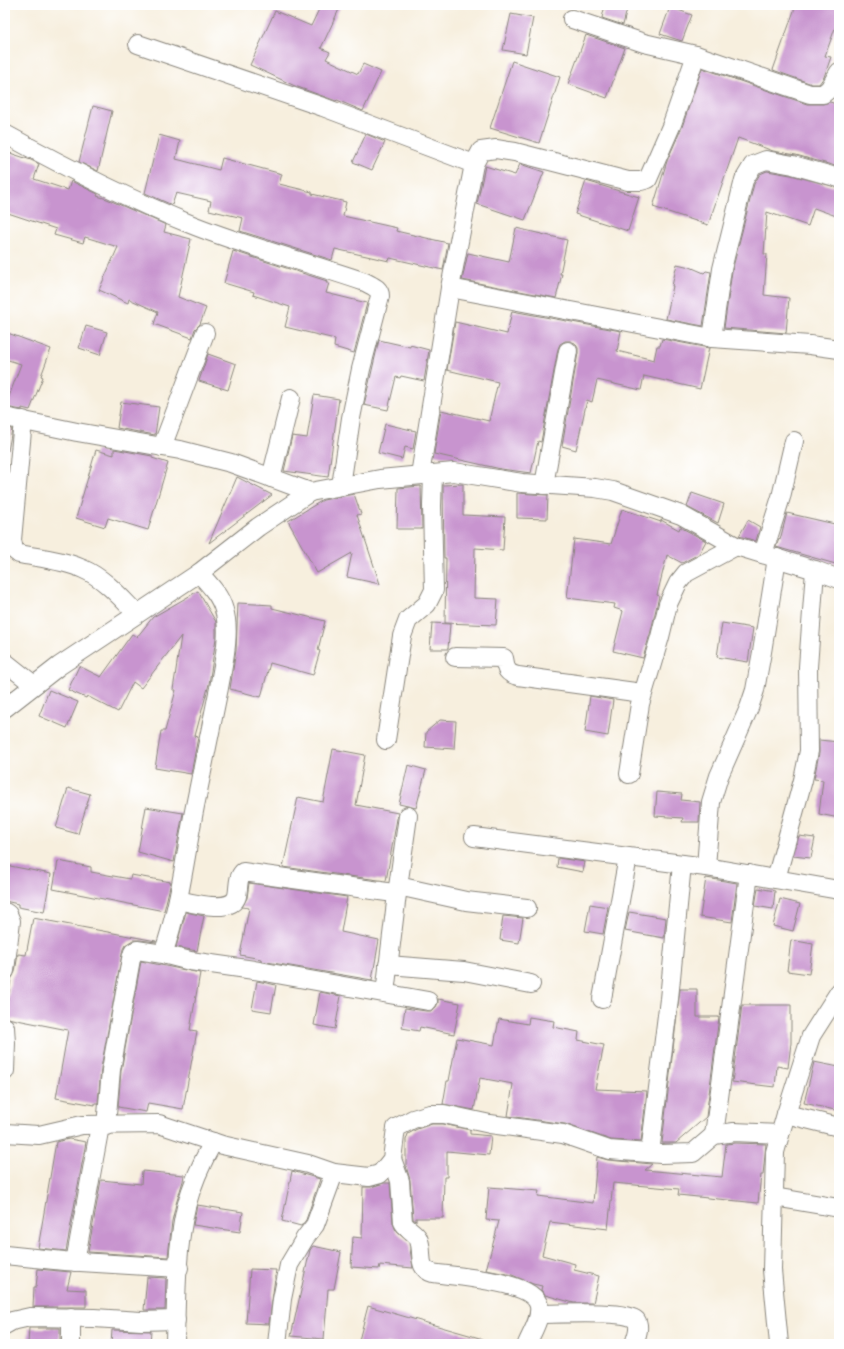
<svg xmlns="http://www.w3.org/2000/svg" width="844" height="1349" font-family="'IM FELL Great Primer',serif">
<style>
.building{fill:#c894cf}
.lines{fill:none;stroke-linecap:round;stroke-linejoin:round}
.minor-casing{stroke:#8a867d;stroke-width:20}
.minor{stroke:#fff;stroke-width:18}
</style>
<rect width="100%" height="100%" fill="#fff"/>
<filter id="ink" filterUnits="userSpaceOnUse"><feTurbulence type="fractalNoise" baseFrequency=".025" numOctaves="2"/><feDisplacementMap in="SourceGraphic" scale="8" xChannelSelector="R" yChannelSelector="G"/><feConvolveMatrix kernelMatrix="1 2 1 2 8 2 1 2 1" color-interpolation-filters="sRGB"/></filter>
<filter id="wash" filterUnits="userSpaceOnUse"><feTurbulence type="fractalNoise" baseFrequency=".012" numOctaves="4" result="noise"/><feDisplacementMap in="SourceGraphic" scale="16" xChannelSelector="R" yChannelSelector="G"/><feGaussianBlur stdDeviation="0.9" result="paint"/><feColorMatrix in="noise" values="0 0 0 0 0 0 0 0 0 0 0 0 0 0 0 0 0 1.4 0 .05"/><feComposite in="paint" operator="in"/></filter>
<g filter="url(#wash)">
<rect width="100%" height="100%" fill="#f7efde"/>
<g id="blocks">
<g class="building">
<polygon points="321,5 341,5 321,48 330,52 326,59 358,74 363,64 381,72 363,111 337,100 336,101 295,86 250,65 275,11 311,26"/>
<polygon points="605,5 628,5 623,25 602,18"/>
<polygon points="796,5 839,5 839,17 825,56 831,57 824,77 819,84 812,84 773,70"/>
<polygon points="670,7 692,15 682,41 660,34"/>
<polygon points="511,14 533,18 526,54 503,50"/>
<polygon points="586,35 625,48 607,98 568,84"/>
<polygon points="512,61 560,77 539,143 490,128"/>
<polygon points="702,68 807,104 823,104 830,102 839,105 839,167 796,155 773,151 738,138 708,225 653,207 667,161 682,127"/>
<polygon points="93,106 112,111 98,171 79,162"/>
<polygon points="366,134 385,142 372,170 353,162"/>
<polygon points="159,135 180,141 176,159 219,170 222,158 282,174 279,184 312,192 312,194 346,202 343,216 397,228 396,231 448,243 443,270 390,258 389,261 335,249 332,260 240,231 243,218 209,210 211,201 176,193 172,205 145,193"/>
<polygon points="10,153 31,160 39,164 34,179 68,190 71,181 98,194 97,196 107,199 166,225 164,232 191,239 178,297 206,308 200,324 195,329 192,338 154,324 158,312 129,299 128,303 99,290 118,247 85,237 83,243 54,235 56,229 5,212 5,169"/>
<polygon points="520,164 544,172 525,220 477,204 485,166 515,175"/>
<polygon points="767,171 791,175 839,188 839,217 814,208 808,226 767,212 764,254 767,254 764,295 789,298 786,333 724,328 732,271 754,184 760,174"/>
<polygon points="586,181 639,197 628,231 575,214"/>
<polygon points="516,228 567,240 560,274 562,274 556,298 462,280 468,253 509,262"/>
<polygon points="233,251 327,281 326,283 329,283 326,293 367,303 354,353 334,347 335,339 285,327 290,307 253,295 254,292 224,283"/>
<polygon points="677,264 690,267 704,273 706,271 711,272 703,326 666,319 673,286 672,286"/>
<polygon points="512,311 621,331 617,351 654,360 657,346 660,346 662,339 709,348 700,389 644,376 641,390 597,380 592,402 587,400 576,450 562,446 578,353 578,348 575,343 570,341 565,341 560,344 558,349 541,442 538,441 531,473 501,469 434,454 441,410 489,421 498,382 447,370 455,322 507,334"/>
<polygon points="86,326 107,332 100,355 79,348"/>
<polygon points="5,332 51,349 41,376 43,377 30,410 22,408 22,410 5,407 21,364 5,359"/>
<polygon points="379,340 410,347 410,345 429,350 424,381 401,376 400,378 396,377 388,410 364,405"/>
<polygon points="208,354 236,364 228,390 199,381"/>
<polygon points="314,395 339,399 328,477 284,471 292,436 307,438"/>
<polygon points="121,402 159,407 155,435 117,428"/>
<polygon points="385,424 416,431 413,449 405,447 402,459 378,453"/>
<polygon points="5,428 12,429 8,451 5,450"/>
<polygon points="114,449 152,456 152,458 168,463 148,530 108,518 105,527 76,518 96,450 114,455"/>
<polygon points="237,477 272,495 209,543"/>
<polygon points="463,484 463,515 505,517 503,550 475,548 474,598 498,599 496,625 445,623 446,558 444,558 443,485"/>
<polygon points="421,486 422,529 397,529 398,488"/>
<polygon points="517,493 548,495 547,519 517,518"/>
<polygon points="692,493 724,504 718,523 687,507"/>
<polygon points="354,494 361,514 357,515 380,584 347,577 352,553 317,573 288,521 323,500"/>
<polygon points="622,509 661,522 661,520 679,530 680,527 706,541 699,554 682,563 667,555 657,595 659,596 651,631 643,658 613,651 623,611 614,608 615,604 567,598 574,539 611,544"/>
<polygon points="787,513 839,525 839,565 776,547 779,539 780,540"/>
<polygon points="748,520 760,527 756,541 739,536"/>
<polygon points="198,591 216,622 216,638 209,684 195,736 198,737 191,774 155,768 161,731 165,731 176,690 173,690 181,636 141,688 133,682 118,712 87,696 86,698 68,690 79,666 101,677 132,634 137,637 153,617"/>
<polygon points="238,603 272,605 272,608 325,621 318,650 320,651 313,675 270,663 261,697 230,689 236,650"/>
<polygon points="432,623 450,624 448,649 430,649"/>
<polygon points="722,623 753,628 748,662 717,657"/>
<polygon points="49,690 78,702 67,728 39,716"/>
<polygon points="590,696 613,700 608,736 585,732"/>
<polygon points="440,720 456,721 454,749 425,747 426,732"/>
<polygon points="819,740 839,742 839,818 819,814 823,780 814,779 819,753"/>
<polygon points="333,749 365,755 356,805 398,813 386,881 283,867 298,797 323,802"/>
<polygon points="408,765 426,770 416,808 399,804"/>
<polygon points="68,788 90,794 78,834 56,828"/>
<polygon points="657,792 682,794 681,800 700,802 699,822 682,822 683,818 655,816"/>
<polygon points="146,807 183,813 174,862 138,852"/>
<polygon points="799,836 815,838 811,858 793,856"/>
<polygon points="558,858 585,862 583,872 557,867"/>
<polygon points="58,861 91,867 91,872 130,879 131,875 171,882 164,911 53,889"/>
<polygon points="5,865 51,874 44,912 18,907 18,904 5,901"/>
<polygon points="706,878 737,883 732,922 700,917"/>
<polygon points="249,883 347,897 341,932 379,940 372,980 261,961 261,959 240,955 249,908 242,907 247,898"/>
<polygon points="758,888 775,891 773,909 755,906"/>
<polygon points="780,899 800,904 793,931 773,926"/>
<polygon points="590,904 608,907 603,934 585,931"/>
<polygon points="186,912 204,916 197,951 176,947"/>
<polygon points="629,912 666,918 664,938 625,931"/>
<polygon points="503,916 523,918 519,943 500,940"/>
<polygon points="33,918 156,941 156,942 139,940 133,940 125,945 123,949 101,1068 98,1103 95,1103 95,1105 56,1098 68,1030 12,1019 5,1017 11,979 15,972 18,954 26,955"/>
<polygon points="791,940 813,944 809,974 787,971"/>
<polygon points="141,961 200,973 190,1030 197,1031 183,1109 148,1103 146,1112 118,1107 121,1071"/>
<polygon points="257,981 276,985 271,1012 252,1009"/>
<polygon points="680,989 697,989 697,1017 719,1017 706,1117 676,1143 662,1143"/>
<polygon points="320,992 341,996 335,1029 314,1025"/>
<polygon points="438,999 460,1003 454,1034 420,1027 419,1031 402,1028 405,1008 426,1011 431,1011 436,1007 438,1003"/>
<polygon points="742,1005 791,1005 791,1043 788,1068 777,1066 775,1087 732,1082"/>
<polygon points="529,1017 554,1021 553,1027 579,1032 578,1040 604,1045 595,1089 647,1091 641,1142 611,1140 565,1124 508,1116 513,1084 480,1078 474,1110 443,1104 447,1081 449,1081 457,1038 494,1045 499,1019 528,1024"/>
<polygon points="814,1062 839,1067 839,1111 804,1103"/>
<polygon points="432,1124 443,1124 470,1130 470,1134 491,1136 489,1155 447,1151 447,1177 444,1177 443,1218 416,1218 416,1221 413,1219 410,1180 406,1166 406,1140 408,1134 417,1129"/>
<polygon points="69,1139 86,1142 66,1251 38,1248 56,1142"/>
<polygon points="735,1143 766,1144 763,1175 761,1175 758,1203 678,1195 679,1189 613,1183 608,1229 550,1222 542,1255 575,1264 574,1270 599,1276 593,1303 574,1303 545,1295 541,1290 542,1286 533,1284 512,1275 486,1270 499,1221 486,1220 489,1187 539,1191 538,1196 593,1203 597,1157 608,1160 652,1164 645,1170 722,1177 726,1144"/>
<polygon points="142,1171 184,1175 183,1181 176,1204 172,1221 168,1257 88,1252 101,1180 141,1184"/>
<polygon points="292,1171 320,1179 306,1220 301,1226 282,1221"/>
<polygon points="384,1183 390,1183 393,1223 396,1231 409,1243 413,1268 380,1265 379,1269 351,1267 353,1237 362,1238 363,1187 371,1187"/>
<polygon points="197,1205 243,1212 240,1232 193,1225"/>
<polygon points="313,1246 341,1252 334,1289 328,1289 324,1339 291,1336 310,1250"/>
<polygon points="38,1269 71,1272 67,1289 86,1290 86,1307 33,1307 34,1287 36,1287"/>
<polygon points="250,1269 276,1270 269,1324 246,1323"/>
<polygon points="147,1277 166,1278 165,1310 144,1310"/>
<polygon points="368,1306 483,1339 482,1344 358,1344"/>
<polygon points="29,1328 60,1328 60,1344 28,1344"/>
<polygon points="112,1330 151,1331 150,1344 111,1344"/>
</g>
</g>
</g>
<g filter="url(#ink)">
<use href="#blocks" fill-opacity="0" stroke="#8a867d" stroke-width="1"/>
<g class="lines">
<g class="minor-casing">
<g id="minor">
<polyline points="572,19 644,43 696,55 810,94 823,94 829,89 839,72"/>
<polyline points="138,44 323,107 474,164"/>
<path d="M5,134C65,167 126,198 190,224C247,247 307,262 365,282C372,286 380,288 380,296L361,369L351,418L341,486"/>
<polyline points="450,288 712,338 810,345 839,349"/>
<polyline points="712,338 722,269 744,180 753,165 766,160 793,165 839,178"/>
<polyline points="5,417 77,432 180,450 231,463 310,492 380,479 454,472 522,483 595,488 613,491 681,515 736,546 815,570 839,579"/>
<path d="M23,420L12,540L14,550L19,554C40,558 63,560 83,569C104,578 121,598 137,614"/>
<polyline points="162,447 205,333"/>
<polyline points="420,475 450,288 474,164 481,151 496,149 515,152 628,181 641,181 648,179 672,124 696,55"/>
<polyline points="271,478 291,398"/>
<polyline points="544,485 568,351"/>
<polyline points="763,554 781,497 794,441"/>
<path d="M455,657L504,658C506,669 506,673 518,676L642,693"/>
<polyline points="5,662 34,685"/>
<polyline points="5,708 59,666 199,573 258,527 310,492"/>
<polyline points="386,740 402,636 408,620 427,604 434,590 432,506 433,474"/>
<polyline points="629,774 640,704 660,637 668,604 678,583 686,573 736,546"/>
<polyline points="474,837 706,867 839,890"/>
<polyline points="706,867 711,802 719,776 749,708 755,690 762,652 777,558"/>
<polyline points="776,879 803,780 809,751 808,667 815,570"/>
<polyline points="398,886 466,901 527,908"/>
<path d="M178,900C192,903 232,914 237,896C239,888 237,878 243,872L387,892L397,894"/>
<polyline points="5,912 8,914 11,921 5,971"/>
<polyline points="163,954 190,961 254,970 428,1001"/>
<polyline points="388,965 464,971 531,984"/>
<polyline points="385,993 397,894 408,816"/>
<polyline points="602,999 628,857"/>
<polyline points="5,1027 6,1043 5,1071"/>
<polyline points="786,1114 839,1127"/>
<path d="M106,1126L111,1070L131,959L133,952L137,950L163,954C180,906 185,856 195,806C203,767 211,727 219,688C223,665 231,632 224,610C220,595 209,584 199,573"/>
<polyline points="5,1133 39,1135 82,1125 159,1124 222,1145 308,1164 334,1173 369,1177 380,1174 392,1159 396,1128 413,1119 430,1114 444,1114 490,1124 563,1134 609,1150 661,1154 693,1153 714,1135 734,1132 780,1134"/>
<polyline points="714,1135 749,874"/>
<polyline points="650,1153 669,999 682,864"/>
<path d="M392,1159L400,1181L403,1222C406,1229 414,1231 418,1238C425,1252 415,1268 433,1273C455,1277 534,1280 539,1306C541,1319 532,1332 527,1344"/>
<polyline points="774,1197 839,1208"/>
<polyline points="5,1255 64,1261 179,1268"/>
<polyline points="75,1262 100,1126"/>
<path d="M539,1314C556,1314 626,1310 636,1320C641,1327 636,1337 634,1344"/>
<polyline points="5,1325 12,1321 30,1317 94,1318 141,1321 176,1320"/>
<polyline points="71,1344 71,1317"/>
<path d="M175,1344C176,1300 176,1250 186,1207C192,1184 202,1162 213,1142"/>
<polyline points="277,1344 282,1299 289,1265 305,1238 315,1225 334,1173"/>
<polyline points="779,1344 772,1270 775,1152 786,1114 811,1036 839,992"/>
</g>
</g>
<use href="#minor" class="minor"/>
</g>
</g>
<rect width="844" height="1349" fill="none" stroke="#fff" stroke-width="20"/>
</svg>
